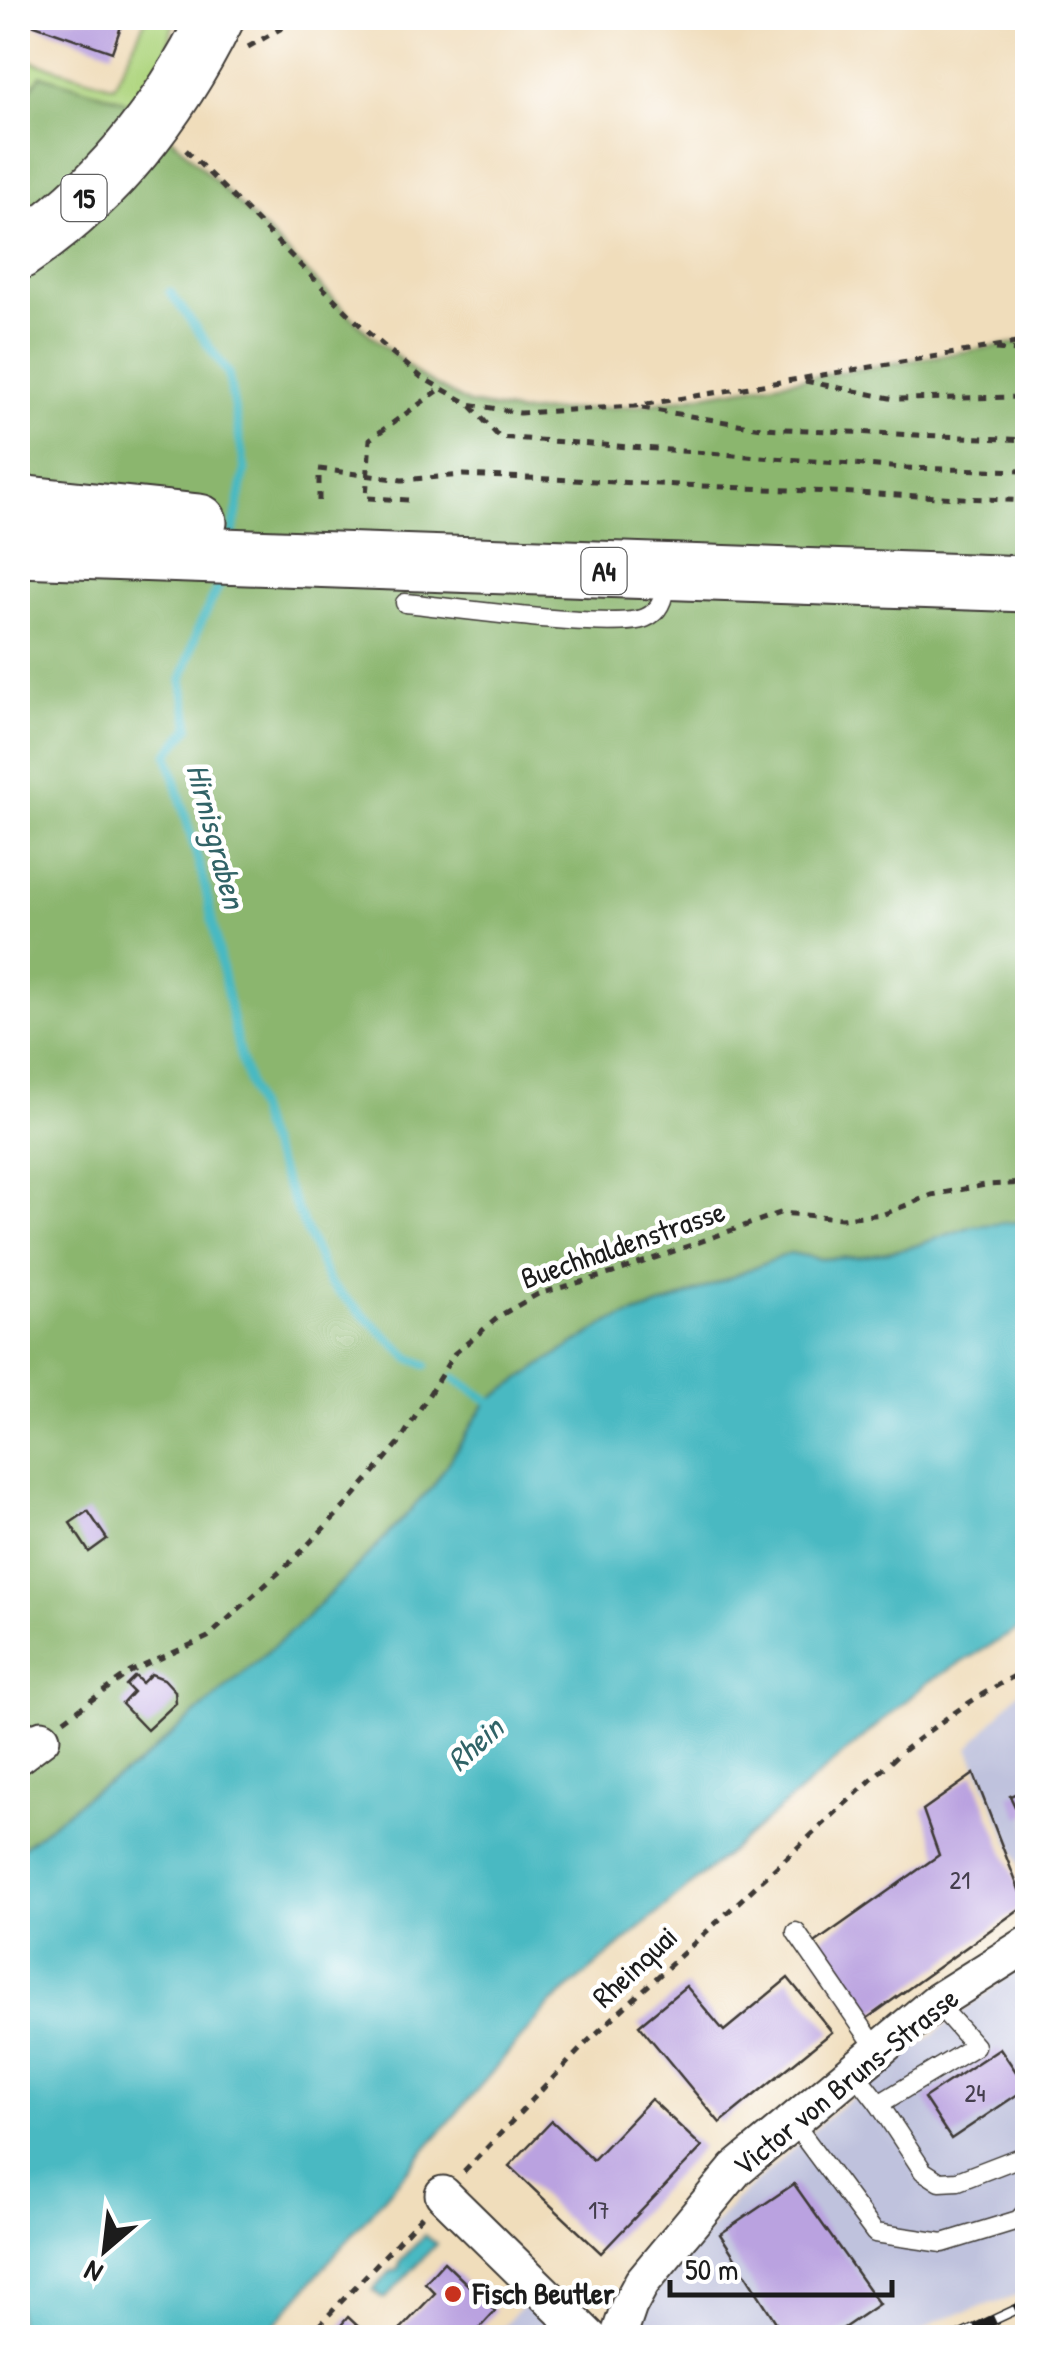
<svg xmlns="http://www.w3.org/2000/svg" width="1045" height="2355" font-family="'Patrick Hand',sans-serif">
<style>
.industrial{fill:#bfc2dd}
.green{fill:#afd57f;stroke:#66784e;stroke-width:2.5}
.forest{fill:#8bb66e;stroke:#546945;stroke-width:2.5}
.water{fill:#4ab9c2;stroke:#336a6f;stroke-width:2.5}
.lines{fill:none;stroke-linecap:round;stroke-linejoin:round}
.stream{stroke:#4ab9c2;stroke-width:9}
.building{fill:#baa2e0}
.service-casing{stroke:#3c3934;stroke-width:21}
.minor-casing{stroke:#3c3934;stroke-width:39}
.primary-casing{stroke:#3c3934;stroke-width:59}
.trunk-casing{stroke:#3c3934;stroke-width:59}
.path{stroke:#3c3934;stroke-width:5;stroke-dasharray:8 8;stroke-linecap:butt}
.service{stroke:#fff;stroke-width:18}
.minor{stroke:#fff;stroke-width:35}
.primary{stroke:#fff;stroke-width:55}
.trunk{stroke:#fff;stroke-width:55}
.rail-casing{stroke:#1c1c1c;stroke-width:11}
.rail{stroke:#fff;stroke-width:8;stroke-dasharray:22;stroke-linecap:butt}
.poi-dot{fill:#c8321e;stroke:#fff;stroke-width:4}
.labels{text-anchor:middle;stroke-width:9;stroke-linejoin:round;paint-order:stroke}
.number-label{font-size:25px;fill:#443e4d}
.shield{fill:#fff;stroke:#606060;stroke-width:2.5}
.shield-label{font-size:28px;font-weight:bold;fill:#1c1c1c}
.street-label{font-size:30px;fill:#1c1c1c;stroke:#fff}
.poi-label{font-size:30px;font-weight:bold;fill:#1c1c1c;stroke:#fff;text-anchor:start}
.water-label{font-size:32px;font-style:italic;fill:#316367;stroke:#fff}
</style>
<rect width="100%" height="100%" fill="#fff"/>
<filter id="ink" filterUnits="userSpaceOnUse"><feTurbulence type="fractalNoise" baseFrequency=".01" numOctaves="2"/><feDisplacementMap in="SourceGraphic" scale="20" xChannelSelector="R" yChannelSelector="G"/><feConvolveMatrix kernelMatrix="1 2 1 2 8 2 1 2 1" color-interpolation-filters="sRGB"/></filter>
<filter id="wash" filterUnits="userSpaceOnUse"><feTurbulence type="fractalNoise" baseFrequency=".0048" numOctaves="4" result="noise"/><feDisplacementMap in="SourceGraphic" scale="40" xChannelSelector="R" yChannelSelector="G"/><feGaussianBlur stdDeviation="2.25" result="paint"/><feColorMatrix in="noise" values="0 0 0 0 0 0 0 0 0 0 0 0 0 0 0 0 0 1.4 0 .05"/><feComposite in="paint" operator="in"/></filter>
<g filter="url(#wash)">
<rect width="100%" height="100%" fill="#f0ddbb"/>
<g class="industrial">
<polygon points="1027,1686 1027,1882 969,1748 1021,1689"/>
<polygon points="1027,1962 1027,2292 937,2321 913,2337 636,2338 643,2304 732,2204 836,2110"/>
<polygon points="531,2298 571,2338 491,2338"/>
</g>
<polygon class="green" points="146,18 174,18 155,121 18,106 18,57 114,86"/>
<polygon class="forest" points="41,75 120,99 155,121 366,331 421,377 469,404 520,413 635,406 1028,341 1027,1221 972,1227 909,1248 861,1257 821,1259 790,1253 669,1303 610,1322 555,1356 487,1402 433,1486 362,1562 297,1626 136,1766 86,1797 18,1851 18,291 70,212 18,252 18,106"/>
<g class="water">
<polygon points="1027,1221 1027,1624 928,1682 548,2007 264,2337 18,2337 18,1851 86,1796 136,1766 297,1626 362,1562 433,1486 487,1402 555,1356 610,1322 669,1303 790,1253 821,1259 861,1257 909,1248 972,1226"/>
<polygon points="425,2235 436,2244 386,2298 382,2298 373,2290 390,2272 398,2269 401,2260"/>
</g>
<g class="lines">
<g class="stream">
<polyline points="170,292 228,373 245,470 232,538"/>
<polyline points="225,573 197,631 182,680 190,727 168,754 205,886 239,1052 265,1137 329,1283 410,1358 426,1365"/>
<polyline points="455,1378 498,1407"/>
</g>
</g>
<g id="blocks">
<g class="building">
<polygon points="24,18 124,18 112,52 23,21"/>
<polygon points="88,1511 107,1539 89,1552 70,1523"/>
<polygon points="151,1674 164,1679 175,1691 176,1703 147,1730 122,1704 133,1692 126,1685 135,1676 142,1683"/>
<polygon points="974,1774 1025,1905 862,2022 809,1947 939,1855 923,1810"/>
<polygon points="1028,1788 1028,1813 1020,1817 1010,1796"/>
<polygon points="788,1978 832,2032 720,2123 639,2025 686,1986 724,2031"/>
<polygon points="1000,2048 1027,2088 951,2139 924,2098"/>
<polygon points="651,2099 702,2147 601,2253 509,2166 552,2121 593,2160"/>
<polygon points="794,2184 879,2304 829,2338 786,2338 720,2234"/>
<polygon points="444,2262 495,2311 470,2338 392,2338 435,2293 425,2283"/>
<polygon points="348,2317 363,2331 357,2338 330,2338"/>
</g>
</g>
</g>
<g filter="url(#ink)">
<use href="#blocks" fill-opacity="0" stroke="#3c3934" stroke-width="2.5"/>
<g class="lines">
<g class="service-casing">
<g id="service">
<path d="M405,603C449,607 613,631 645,618C662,611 665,595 665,579"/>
<polyline points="796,1932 877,2049"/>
<polyline points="852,2069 879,2104 975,2046 936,2002"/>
<polyline points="879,2104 923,2171 940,2182 958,2181 1015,2159 1028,2163"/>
<polyline points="792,2121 875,2233 943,2243 1018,2220 1028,2210"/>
</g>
</g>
<g class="minor-casing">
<g id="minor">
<polyline points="18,1756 42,1738"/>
<polyline points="443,2194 590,2338"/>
<polyline points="618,2338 629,2306 642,2282 736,2169 936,2002 1028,1944"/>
</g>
</g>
<g class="primary-casing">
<path id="primary" d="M18,252C105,194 170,111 216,18"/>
</g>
<g class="trunk-casing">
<g id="trunk">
<polyline points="18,503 199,522"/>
<polyline points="18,549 1028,584"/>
</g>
</g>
<g class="path">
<polyline points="248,47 300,18"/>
<polyline points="186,150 366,331 421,377 469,404 520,413 635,406 1028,341"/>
<polyline points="996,349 1028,352"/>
<polyline points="805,381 895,399 1028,397"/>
<polyline points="471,406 499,437 904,468 1028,471"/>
<polyline points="642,408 762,428 1028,440"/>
<polyline points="408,500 366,498 370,439 442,388"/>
<polyline points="319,501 319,469 402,480 463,475 1028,501"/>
<polyline points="64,1720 130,1672 208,1637 295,1558 348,1503 399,1443 454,1354 501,1315 538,1294 613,1273 780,1213 841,1218 884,1214 932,1195 985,1185 1028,1183"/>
<path d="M464,2172L588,2041L898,1755C940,1721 980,1693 1028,1669"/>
<polyline points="307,2338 422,2216"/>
<polyline points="1023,2338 1028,2335"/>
</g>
<use href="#service" class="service"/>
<use href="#minor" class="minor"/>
<use href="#primary" class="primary"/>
<use href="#trunk" class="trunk"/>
<g class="rail-casing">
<polyline id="rail" points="955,2338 1028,2304"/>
</g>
<use href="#rail" class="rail"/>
</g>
</g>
<circle class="poi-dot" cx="453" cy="2294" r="10"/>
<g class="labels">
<g class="number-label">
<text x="960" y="1889">21</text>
<text x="975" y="2102">24</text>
<text x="599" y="2219">17</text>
</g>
<g class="shield">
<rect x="61.5" y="175" width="45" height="46" rx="8"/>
<rect x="581.5" y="548" width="45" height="46" rx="8"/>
</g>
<g class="shield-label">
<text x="84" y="208">15</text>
<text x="604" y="581">A4</text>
</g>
<g class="street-label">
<text transform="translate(623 1245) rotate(-19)" y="10">Buechhaldenstrasse</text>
<text transform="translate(635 1967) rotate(-43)" y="10">Rheinquai</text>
<text transform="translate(846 2082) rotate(-39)" y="10">Victor von Bruns-Strasse</text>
</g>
<g class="poi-label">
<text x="473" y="2304">Fisch Beutler</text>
</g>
<g class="water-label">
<text transform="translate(216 836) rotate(75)" y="11">Hirnisgraben</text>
<text transform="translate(475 1744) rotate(-42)" y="11">Rhein</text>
</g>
</g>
<rect width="1045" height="2355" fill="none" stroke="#fff" stroke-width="60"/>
<g transform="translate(105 2250) rotate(208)" stroke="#ffffff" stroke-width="8" paint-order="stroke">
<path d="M0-8L18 38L0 25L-18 38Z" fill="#1c1c1c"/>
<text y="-15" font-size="28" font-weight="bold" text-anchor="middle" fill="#1c1c1c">N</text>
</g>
<path d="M670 2280v15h222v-15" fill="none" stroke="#1c1c1c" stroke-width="5"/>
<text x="685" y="2280" font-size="30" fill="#1c1c1c" stroke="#ffffff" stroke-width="8" paint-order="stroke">50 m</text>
</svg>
